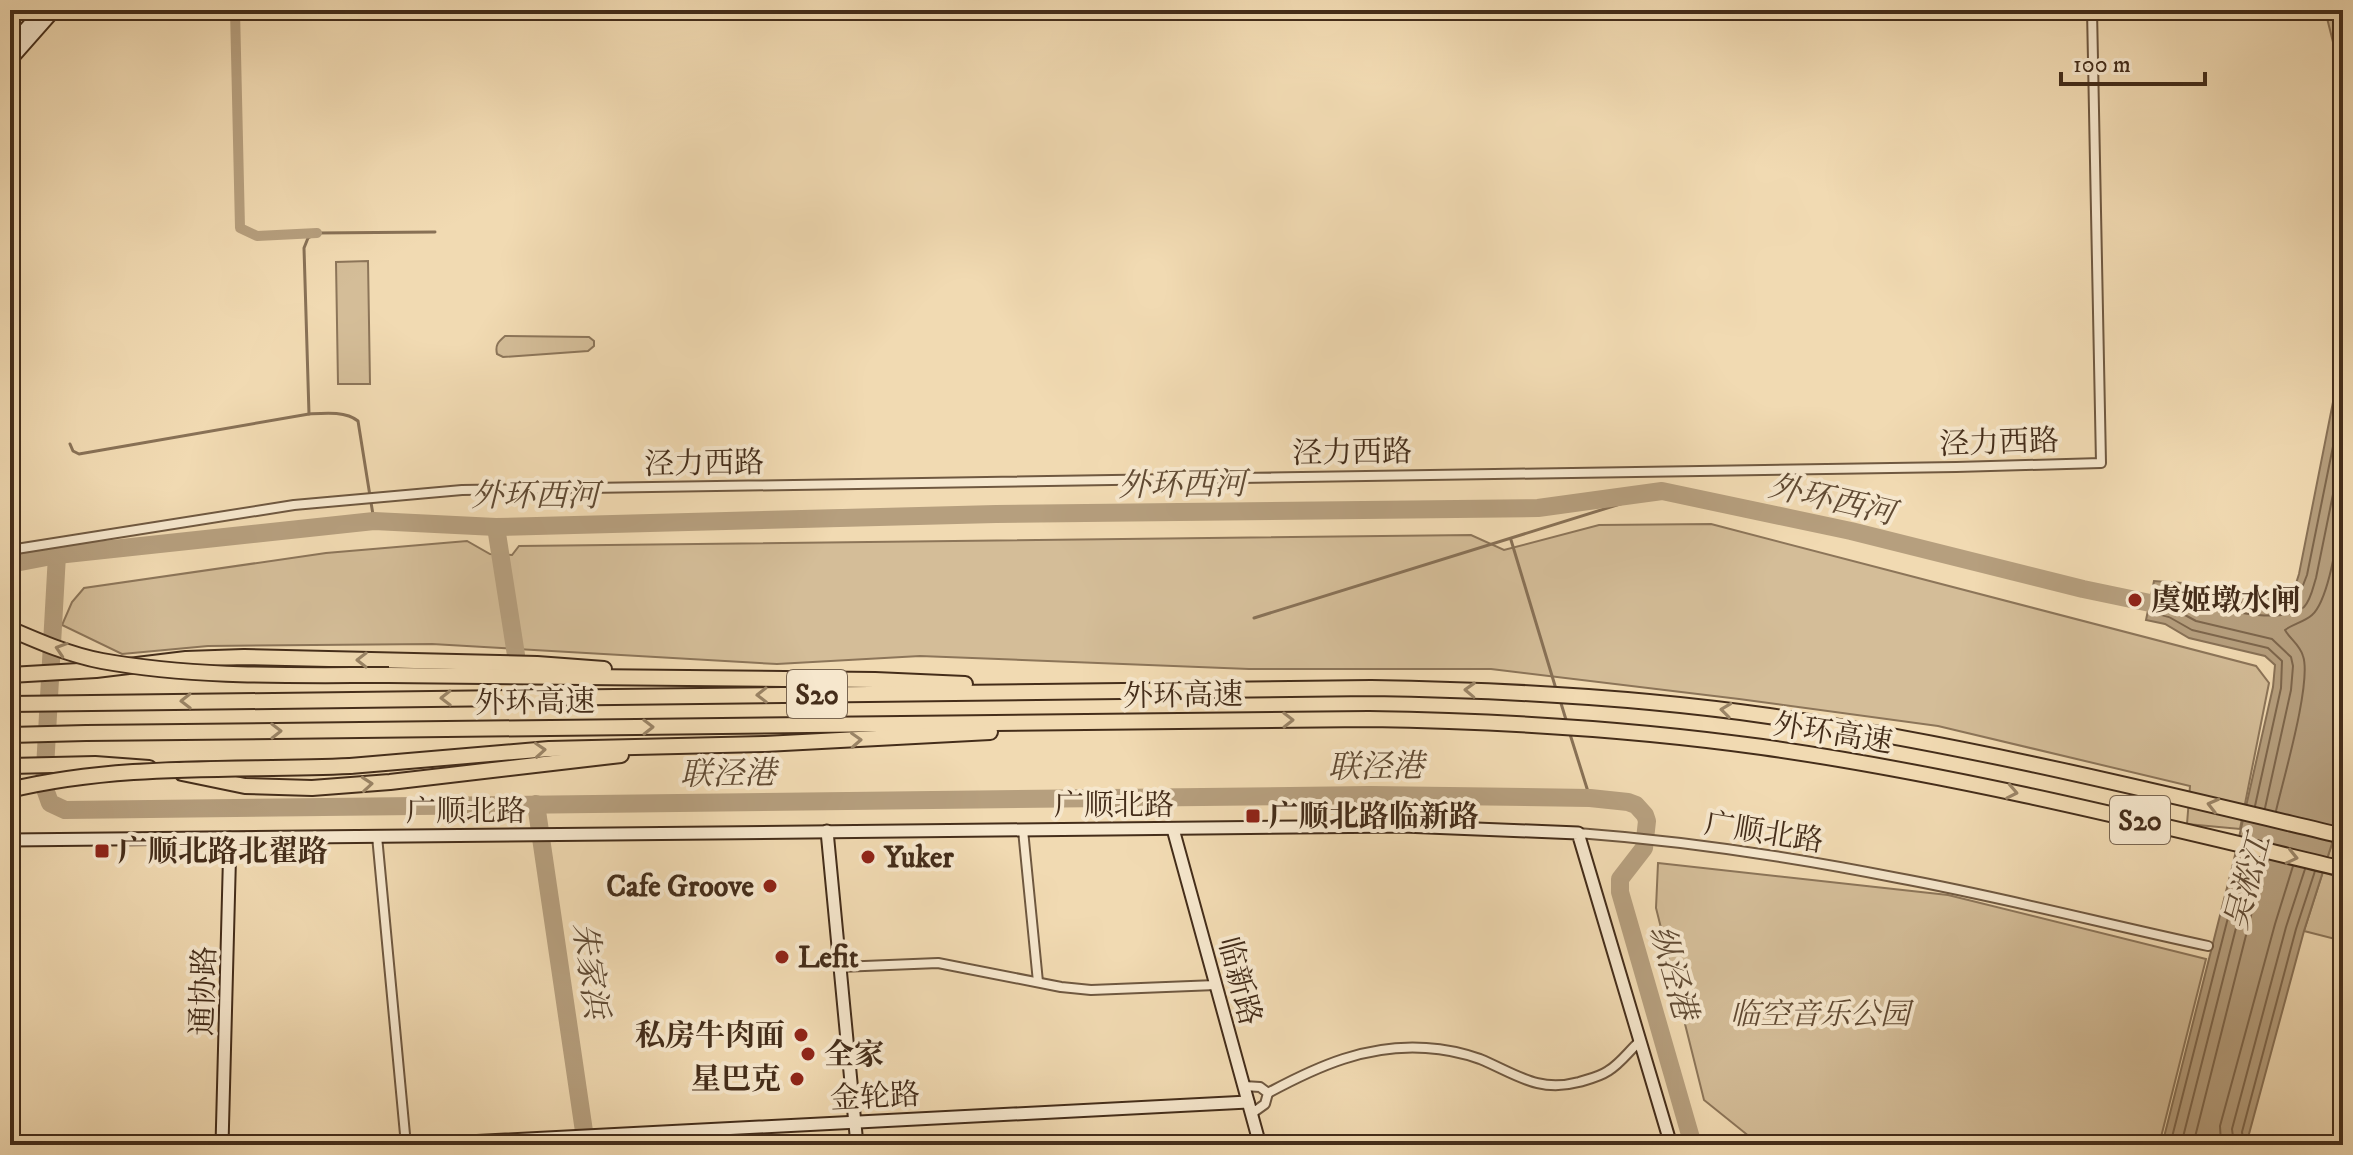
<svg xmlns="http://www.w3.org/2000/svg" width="2353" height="1155" font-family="'IM FELL DW Pica','Noto Serif SC',serif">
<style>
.green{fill:#d4bd98;stroke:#8c7559;stroke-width:2}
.water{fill:#b69f7e;stroke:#887156;stroke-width:2}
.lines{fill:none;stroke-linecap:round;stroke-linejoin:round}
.shore{stroke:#7d664c;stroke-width:2}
.stream{stroke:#887156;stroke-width:3}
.canal{stroke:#b69f7e;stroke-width:10}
.river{stroke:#b69f7e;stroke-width:18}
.street-casing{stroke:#6f5840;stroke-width:12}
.secondary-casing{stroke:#442d1a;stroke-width:15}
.highway-casing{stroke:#442d1a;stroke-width:18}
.street{stroke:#f6e7cd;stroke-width:8}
.secondary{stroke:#f6e7cd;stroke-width:11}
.highway{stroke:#f1dab2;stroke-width:14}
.highway-bridge-casing{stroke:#442d1a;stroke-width:18;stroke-linecap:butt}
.highway-bridge{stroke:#f1dab2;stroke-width:14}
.oneway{stroke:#9a8466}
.poi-dot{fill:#8f2418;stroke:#f6e7cd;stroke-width:3}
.labels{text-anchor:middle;stroke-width:8;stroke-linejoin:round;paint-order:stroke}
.shield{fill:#f6e7cd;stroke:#796550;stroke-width:2}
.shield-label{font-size:28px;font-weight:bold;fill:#442d1a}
.street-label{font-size:30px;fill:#442d1a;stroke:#f6e7cd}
.poi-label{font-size:30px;font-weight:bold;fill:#442d1a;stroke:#f6e7cd;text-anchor:start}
.park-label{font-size:30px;font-style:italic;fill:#614a33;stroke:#f6e7cd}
.water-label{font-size:32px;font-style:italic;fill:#604a33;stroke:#f6e7cd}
</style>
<rect width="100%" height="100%" fill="#f1dab2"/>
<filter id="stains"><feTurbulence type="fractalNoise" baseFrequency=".0025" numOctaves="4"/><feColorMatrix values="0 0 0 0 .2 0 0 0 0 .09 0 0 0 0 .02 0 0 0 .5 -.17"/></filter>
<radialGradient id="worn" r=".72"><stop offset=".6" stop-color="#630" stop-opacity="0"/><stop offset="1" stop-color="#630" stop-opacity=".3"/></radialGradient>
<g class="green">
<polygon points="2325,10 2343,10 2343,124 2338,124 2338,62"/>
<polygon points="368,261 370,384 338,384 336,262"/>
<path d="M505,336L589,337L594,341V346L588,351L503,357L497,354C495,345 498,342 505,336Z"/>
<polygon points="1711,524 2256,666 2269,683 2240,829 2187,824 2190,786 1938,726 1739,699 1491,669 1249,669 920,656 777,664 432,644 208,646 122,654 62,625 72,602 84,588 326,553 467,541 490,554 512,555 519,546 1471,535 1504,550 1599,525"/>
<polygon points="2343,809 2343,941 2304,931"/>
<polygon points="1658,863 1948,895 2206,959 2159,1145 1756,1145 1755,1141 1704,1100 1656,908"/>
</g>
<polygon class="water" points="2343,375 2343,809 2304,931 2249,1134 2253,1145 2162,1145 2233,864 2273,687 2275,665 2265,656 2189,638 2165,624 2146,620 2154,581 2183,583 2265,598 2279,599 2293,593 2299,574 2334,397"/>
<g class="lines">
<g class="shore">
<path d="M2255,806L2281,688L2282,661L2268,648L2192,630L2169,617L2158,614C2155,609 2158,593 2164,590L2265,606H2281L2298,598L2307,575L2343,397"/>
<path d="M2265,808L2291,690L2293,666L2291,657L2272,639L2196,621L2172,608L2171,604L2173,601H2180C2210,606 2279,627 2304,607C2311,600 2313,587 2316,578L2343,445"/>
<path d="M2276,811C2283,780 2312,682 2303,656C2300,645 2290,639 2285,630C2293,624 2304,622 2312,615C2330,599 2338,531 2343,506"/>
<polyline points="2170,1145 2244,855"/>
<polyline points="2181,1145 2254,857"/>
<polyline points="2193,1145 2265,860"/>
<polyline points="2221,1145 2220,1126 2275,924 2293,866"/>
<polyline points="2234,1145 2232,1129 2286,927 2305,869"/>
<polyline points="2244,1145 2242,1132 2296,929 2315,871"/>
</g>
<g class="stream">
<polyline points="309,414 304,248 308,238 317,233 435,232"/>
<path d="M70,444L73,451L79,454L309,414C325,413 346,411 358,421L374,521"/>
<polyline points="1511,540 1556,689"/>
<polyline points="1254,618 1662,491"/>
<polyline points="1560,700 1567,723"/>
<polyline points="1569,731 1590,798"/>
</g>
<polyline class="canal" points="235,10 240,228 257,236 317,233"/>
<g class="river">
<polyline points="496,527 516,655"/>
<polyline points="57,555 44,786 50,803 65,810 1371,795 1590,798 1628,802 1636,805 1645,815 1647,821 1644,848 1620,879 1620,892 1693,1145"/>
<polyline points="10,564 57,555 374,521 496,527 996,514 1538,508 1662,491 1851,531 2083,589 2174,608"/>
<polyline points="536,804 586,1145"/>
</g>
<g class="street-casing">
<g id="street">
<polyline points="10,550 294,505 462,490 1956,467 2101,463 2092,10"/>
<polyline points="1023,830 1038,982"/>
<path d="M1578,833C1685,841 1792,857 1898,878C2002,897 2105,924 2208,946"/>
<polyline points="377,836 406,1145"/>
<polyline points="840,967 938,963 1061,987 1091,990 1216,985"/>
<polyline points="1244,1086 1260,1087 1268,1093 1265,1104 1251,1114"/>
<path d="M1268,1093C1318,1066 1367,1044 1426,1048C1444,1049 1463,1053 1480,1059C1516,1074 1538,1093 1579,1082C1589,1079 1599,1077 1608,1071C1620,1064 1629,1051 1639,1042"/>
</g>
</g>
<g class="secondary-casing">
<g id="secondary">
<polyline points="10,46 42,10"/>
<polyline points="10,61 55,10"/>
<polyline points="1173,829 1260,1145"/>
<polyline points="827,831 857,1145"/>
<polyline points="10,840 1403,826 1578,833 1671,1145"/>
<polyline points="222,1145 230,838"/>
<polyline points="409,1145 1248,1102"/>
</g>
</g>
<g class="highway-casing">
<g id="highway">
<polyline points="10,675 96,670 186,659 244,657 537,664 604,669"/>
<polyline points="389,675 875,680 965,684"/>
<path d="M10,704L1371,688C1504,690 1637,697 1769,716C1963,744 2153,791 2343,836"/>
<path d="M10,735L86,733L1369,719C1501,721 1632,729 1762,747C1958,775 2150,823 2343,869"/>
<polyline points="10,766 95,764 149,768"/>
<polyline points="350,766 549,749 765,744 990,732"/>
<polyline points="182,773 245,786 312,788 390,782 621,755"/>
</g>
</g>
<use href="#street" class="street"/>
<use href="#secondary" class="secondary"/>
<use href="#highway" class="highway"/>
<g class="highway-bridge-casing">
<g id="highway-bridge">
<path d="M10,629C40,642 70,655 102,661C196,678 294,675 389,675"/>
<path d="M10,790C122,763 236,771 350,766"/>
</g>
</g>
<use href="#highway-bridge" class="highway-bridge"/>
</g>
<defs><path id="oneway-chevron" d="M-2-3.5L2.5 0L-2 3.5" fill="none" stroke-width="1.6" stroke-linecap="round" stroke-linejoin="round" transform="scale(2)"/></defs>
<g class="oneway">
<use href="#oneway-chevron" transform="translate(61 649) rotate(-162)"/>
<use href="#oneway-chevron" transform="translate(362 660) rotate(-179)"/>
<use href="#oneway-chevron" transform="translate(1470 690) rotate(-178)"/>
<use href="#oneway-chevron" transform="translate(762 695) rotate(179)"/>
<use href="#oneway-chevron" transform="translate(446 698) rotate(179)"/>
<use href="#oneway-chevron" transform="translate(186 701) rotate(179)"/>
<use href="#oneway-chevron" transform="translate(1726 710) rotate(-173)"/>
<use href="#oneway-chevron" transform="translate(1288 720) rotate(-1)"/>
<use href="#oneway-chevron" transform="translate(648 727) rotate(-1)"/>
<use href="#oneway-chevron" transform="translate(276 731) rotate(-1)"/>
<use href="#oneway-chevron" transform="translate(856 740) rotate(-3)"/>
<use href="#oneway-chevron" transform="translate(540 750) rotate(-4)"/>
<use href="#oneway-chevron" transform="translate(367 784) rotate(-5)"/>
<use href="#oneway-chevron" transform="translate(2012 792) rotate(11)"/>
<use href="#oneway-chevron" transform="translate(2213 805) rotate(-166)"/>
<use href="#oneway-chevron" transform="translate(2292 857) rotate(13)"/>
</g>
<g class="poi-dot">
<circle cx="2135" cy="600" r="8"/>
<rect x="1245" y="808" width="16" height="16" rx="4"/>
<rect x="94" y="843" width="16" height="16" rx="4"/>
<circle cx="868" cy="857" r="8"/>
<circle cx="770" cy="886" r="8"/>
<circle cx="782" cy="957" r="8"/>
<circle cx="801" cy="1035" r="8"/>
<circle cx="808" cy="1054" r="8"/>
<circle cx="797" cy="1079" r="8"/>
</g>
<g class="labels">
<g class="shield">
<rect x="787" y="670" width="60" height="48" rx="6"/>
<rect x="2110" y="796" width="60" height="48" rx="6"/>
</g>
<g class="shield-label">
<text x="817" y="704">S20</text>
<text x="2140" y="830">S20</text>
</g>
<g class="street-label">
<text transform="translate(1999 442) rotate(-2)" y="10">泾力西路</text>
<text transform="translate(1352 452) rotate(-1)" y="10">泾力西路</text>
<text transform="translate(704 463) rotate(-1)" y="10">泾力西路</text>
<text transform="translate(1183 695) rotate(-1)" y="10">外环高速</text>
<text transform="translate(535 702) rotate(-1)" y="10">外环高速</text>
<text transform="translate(1833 733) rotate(9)" y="10">外环高速</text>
<text x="1114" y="815">广顺北路</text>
<text x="466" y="821">广顺北路</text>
<text transform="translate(1764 832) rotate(9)" y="10">广顺北路</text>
<text transform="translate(1240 981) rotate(75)" y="10">临新路</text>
<text transform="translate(203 991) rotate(-88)" y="10">通协路</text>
<text transform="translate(875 1096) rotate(-3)" y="10">金轮路</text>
</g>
<g class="poi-label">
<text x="2151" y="610">虞姬墩水闸</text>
<text x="1269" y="826">广顺北路临新路</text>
<text x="118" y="861">广顺北路北翟路</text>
<text x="884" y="867">Yuker</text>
<text x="754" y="896" text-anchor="end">Cafe Groove</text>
<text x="798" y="967">Lefit</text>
<text x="785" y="1045" text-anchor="end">私房牛肉面</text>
<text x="824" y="1064">全家</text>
<text x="781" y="1089" text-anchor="end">星巴克</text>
</g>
<g class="park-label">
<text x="1820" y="1024">临空音乐公园</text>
</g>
<g class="water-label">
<text transform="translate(1182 484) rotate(-1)" y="11">外环西河</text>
<text x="535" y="506">外环西河</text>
<text transform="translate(1832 499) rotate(13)" y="11">外环西河</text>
<text transform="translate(1376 766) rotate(-1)" y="11">联泾港</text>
<text transform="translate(728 773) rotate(-1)" y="11">联泾港</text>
<text transform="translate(2247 882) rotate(-75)" y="11">吴淞江</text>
<text transform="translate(591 970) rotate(82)" y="11">朱家浜</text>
<text transform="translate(1674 972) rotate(74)" y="11">纵泾港</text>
</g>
</g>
<rect width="2353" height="1155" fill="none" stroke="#f1dab2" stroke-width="40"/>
<rect x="12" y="12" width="2329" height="1131" fill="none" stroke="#442d1a" stroke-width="4"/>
<rect x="20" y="20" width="2313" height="1115" fill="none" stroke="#442d1a" stroke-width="2"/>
<path d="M2061 72v12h144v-12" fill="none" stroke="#442d1a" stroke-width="4"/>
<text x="2073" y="72" font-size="24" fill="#442d1a" stroke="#f6e7cd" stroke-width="6" paint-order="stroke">100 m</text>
<rect width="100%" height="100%" filter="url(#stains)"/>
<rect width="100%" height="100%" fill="url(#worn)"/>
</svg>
